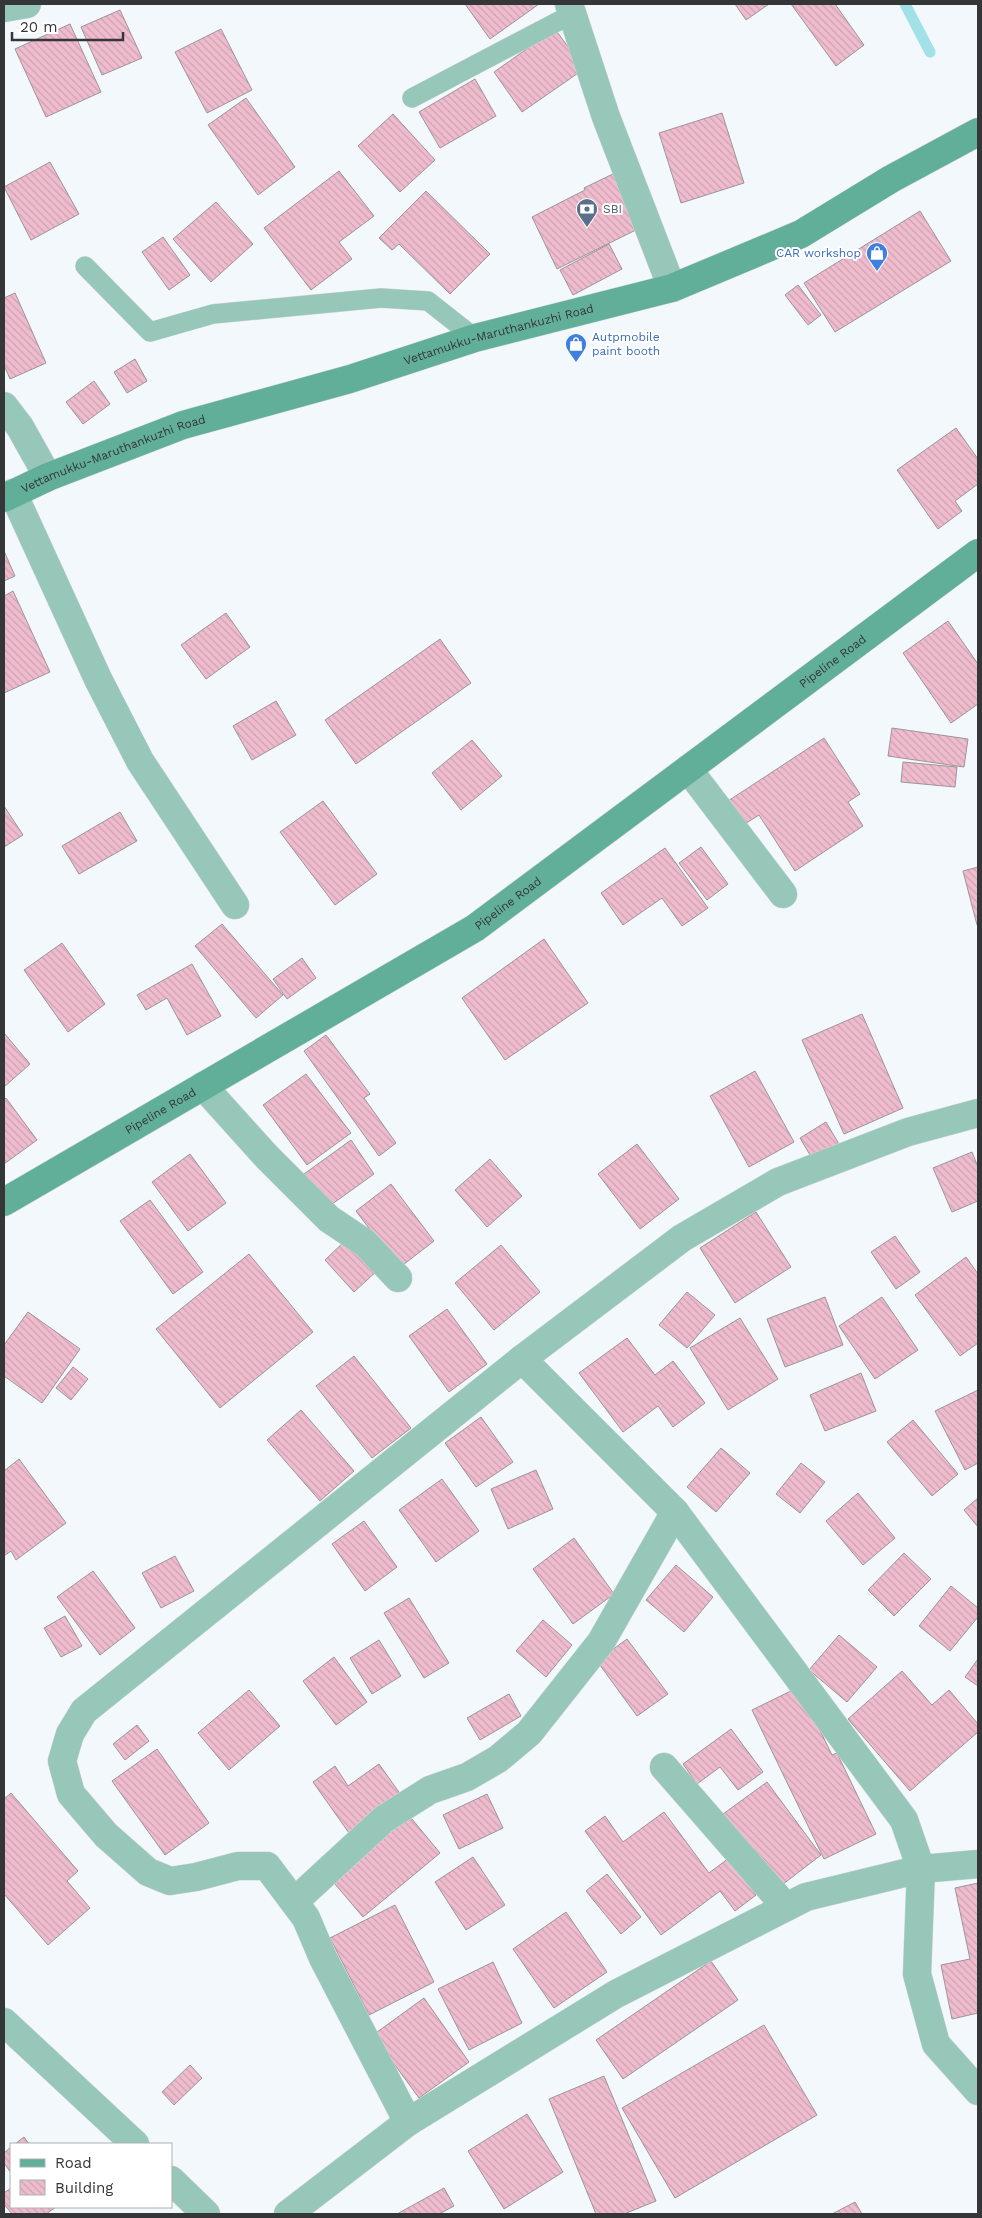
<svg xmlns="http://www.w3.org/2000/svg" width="982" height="2218" font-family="'Work Sans',sans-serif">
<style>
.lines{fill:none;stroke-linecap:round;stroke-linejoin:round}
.stream{stroke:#a3e1e9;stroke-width:11}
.building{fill:url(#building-back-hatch);stroke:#9c9598}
.lane-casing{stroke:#d1d5da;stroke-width:20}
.street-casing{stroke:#d1d5da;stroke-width:29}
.secondary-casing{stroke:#d1d5da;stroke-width:29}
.lane{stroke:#97c7b8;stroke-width:19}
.street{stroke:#97c7b8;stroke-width:28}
.secondary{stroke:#62af99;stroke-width:28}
.labels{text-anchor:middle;stroke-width:4;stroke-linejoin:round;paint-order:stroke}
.service-label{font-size:12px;fill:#4e5e75;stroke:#fff;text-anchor:start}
.shop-label{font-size:12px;fill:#366cbe;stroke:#fff;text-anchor:end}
.street-label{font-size:12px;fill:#343638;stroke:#fff}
</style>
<defs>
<pattern id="building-back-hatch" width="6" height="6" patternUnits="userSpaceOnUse" patternTransform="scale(1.25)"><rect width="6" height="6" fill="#efbcce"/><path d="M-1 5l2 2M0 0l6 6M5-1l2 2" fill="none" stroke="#cea2b2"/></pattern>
</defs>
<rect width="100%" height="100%" fill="#f3f8fd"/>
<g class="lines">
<polyline class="stream" points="905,4 930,52"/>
</g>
<g class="building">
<polygon points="465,4 539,4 490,39"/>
<polygon points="735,4 769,4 746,20"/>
<polygon points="791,4 835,4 864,45 836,66"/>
<polygon points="120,10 142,58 102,75 81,27"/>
<polygon points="70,24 101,92 46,117 15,49"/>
<polygon points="221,29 252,90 207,113 175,52"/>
<polygon points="555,29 584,69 522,112 494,72"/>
<polygon points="475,79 496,116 440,148 419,112"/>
<polygon points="246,98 295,167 258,195 208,125"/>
<polygon points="722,113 744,183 681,203 659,133"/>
<polygon points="393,114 435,160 400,192 358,146"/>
<polygon points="50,162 79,214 31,240 4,187"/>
<polygon points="339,171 374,216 339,242 352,259 311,290 264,228"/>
<polygon points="619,171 646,225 557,269 532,217 585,190 584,188"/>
<polygon points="426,191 490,254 450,294 399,244 392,250 379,238"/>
<polygon points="216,202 253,244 211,282 173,239"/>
<polygon points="920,211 951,261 835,332 804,283"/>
<polygon points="163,237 190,275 169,290 142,252"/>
<polygon points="609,244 622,269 573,295 560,270"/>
<polygon points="798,285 821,315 808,325 785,295"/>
<polygon points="15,293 46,363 10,379 4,365 4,298"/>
<polygon points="135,359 147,381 127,393 114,372"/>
<polygon points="94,381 110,404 83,424 66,402"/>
<polygon points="956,428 978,459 978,484 955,501 962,511 938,529 897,470"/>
<polygon points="4,551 15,576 4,581"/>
<polygon points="13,591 50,672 4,693 4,596"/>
<polygon points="226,613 250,647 206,679 181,645"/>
<polygon points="948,621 978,664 978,704 951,723 903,653"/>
<polygon points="440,639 471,683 356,764 325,720"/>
<polygon points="276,701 296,735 252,760 233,726"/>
<polygon points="892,728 968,739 964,767 888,756"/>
<polygon points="824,738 860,794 848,802 863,826 795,871 759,815 740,827 725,803"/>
<polygon points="472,740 502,776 461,810 432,773"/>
<polygon points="903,762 957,767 955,787 901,782"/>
<polygon points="323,801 377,874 335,905 280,832"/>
<polygon points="4,806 23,835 4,847"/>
<polygon points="120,812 137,841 79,874 62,846"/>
<polygon points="701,847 728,884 707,900 679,863"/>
<polygon points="665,848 708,908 682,926 662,898 623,925 601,893"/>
<polygon points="978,867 978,925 977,925 963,871"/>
<polygon points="222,924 283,995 256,1018 195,946"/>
<polygon points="544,939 588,1003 505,1060 462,998"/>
<polygon points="62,943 105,1004 68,1032 24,970"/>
<polygon points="302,958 316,978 287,999 273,979"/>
<polygon points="192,964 221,1016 187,1035 167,998 146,1010 137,995"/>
<polygon points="862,1014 903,1108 844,1134 802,1040"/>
<polygon points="4,1033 30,1064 4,1087"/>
<polygon points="326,1035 370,1094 364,1098 396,1143 379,1156 304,1051"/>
<polygon points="755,1071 794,1142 749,1167 710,1096"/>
<polygon points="306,1074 351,1133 307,1165 263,1105"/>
<polygon points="6,1098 37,1140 4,1164 4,1100"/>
<polygon points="826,1122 839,1144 813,1160 800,1138"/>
<polygon points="351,1140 374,1174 328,1207 304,1174"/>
<polygon points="637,1144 679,1199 640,1229 598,1174"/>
<polygon points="972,1152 978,1167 978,1201 952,1212 933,1168"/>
<polygon points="190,1154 226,1203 188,1231 152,1182"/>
<polygon points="490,1159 522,1196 487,1227 455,1190"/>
<polygon points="391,1184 434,1241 399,1268 356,1211"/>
<polygon points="150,1200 203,1272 173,1294 120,1221"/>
<polygon points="756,1212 791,1267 735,1303 700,1248"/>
<polygon points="895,1236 920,1272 896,1289 871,1252"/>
<polygon points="348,1238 379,1269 354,1292 325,1260"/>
<polygon points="501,1245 540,1292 494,1330 455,1283"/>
<polygon points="249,1254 313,1332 220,1408 156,1329"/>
<polygon points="966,1257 978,1274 978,1343 960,1356 915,1295"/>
<polygon points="687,1292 715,1315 687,1348 659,1325"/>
<polygon points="825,1297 843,1345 785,1367 767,1319"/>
<polygon points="882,1297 918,1350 875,1379 839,1326"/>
<polygon points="447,1309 487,1364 449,1392 409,1336"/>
<polygon points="28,1312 80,1349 42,1403 4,1376 4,1345"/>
<polygon points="740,1318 778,1379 728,1410 690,1348"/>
<polygon points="627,1338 655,1375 673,1361 705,1403 673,1427 658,1406 623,1432 579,1373"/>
<polygon points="354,1356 411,1428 372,1458 316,1386"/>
<polygon points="73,1367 88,1379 71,1400 56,1388"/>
<polygon points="861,1373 876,1411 825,1431 810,1395"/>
<polygon points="978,1390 978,1463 965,1470 935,1411"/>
<polygon points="301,1410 354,1471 320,1501 267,1440"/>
<polygon points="481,1417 513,1462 476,1487 445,1443"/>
<polygon points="913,1420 958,1474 932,1496 887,1442"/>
<polygon points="721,1448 750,1473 716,1512 687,1487"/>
<polygon points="19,1459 66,1523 16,1560 11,1551 4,1556 4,1471"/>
<polygon points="801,1463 825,1482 800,1513 776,1494"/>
<polygon points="536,1470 553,1509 508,1529 491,1489"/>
<polygon points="442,1479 479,1531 436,1562 399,1510"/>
<polygon points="858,1493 895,1538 863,1565 826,1521"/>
<polygon points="978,1498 978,1527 964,1510"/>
<polygon points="364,1521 397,1567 365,1591 332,1544"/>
<polygon points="574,1538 614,1594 573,1624 533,1569"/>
<polygon points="904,1553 931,1579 894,1616 868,1590"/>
<polygon points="175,1556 194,1591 161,1608 142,1573"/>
<polygon points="676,1565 713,1597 684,1632 646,1600"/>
<polygon points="93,1571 135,1628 100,1655 57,1597"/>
<polygon points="951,1586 978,1608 978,1617 950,1651 919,1626"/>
<polygon points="409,1598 449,1663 424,1678 384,1613"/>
<polygon points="65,1616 82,1646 61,1657 44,1628"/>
<polygon points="543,1620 572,1645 546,1677 516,1651"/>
<polygon points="839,1635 877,1667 847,1702 809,1670"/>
<polygon points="627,1639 668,1694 637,1716 597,1661"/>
<polygon points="379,1640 401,1676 372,1694 350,1658"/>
<polygon points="334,1657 367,1702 336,1725 303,1681"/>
<polygon points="978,1659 978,1686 965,1677"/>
<polygon points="902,1671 932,1705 949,1690 978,1724 978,1732 910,1791 848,1719"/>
<polygon points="799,1687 832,1755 837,1753 876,1834 824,1859 752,1710"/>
<polygon points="249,1690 280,1726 229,1770 198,1733"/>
<polygon points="509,1694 521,1716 480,1740 467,1718"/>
<polygon points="137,1725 149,1741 125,1760 113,1744"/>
<polygon points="731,1729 763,1772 738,1790 720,1767 697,1784 683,1764"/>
<polygon points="157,1749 209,1823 165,1855 112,1781"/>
<polygon points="379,1764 401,1795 349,1833 313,1782 335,1766 348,1786"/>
<polygon points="767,1782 821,1855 778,1888 723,1814"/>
<polygon points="11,1793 78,1871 67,1881 90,1908 48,1945 4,1894 4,1799"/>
<polygon points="487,1794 503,1828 459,1849 443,1815"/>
<polygon points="664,1812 709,1873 729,1858 756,1895 735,1911 720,1891 661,1935 585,1831 605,1816 623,1842"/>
<polygon points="407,1813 440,1853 363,1917 329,1877"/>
<polygon points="473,1857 505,1905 466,1930 435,1882"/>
<polygon points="607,1874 641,1917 621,1934 586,1891"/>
<polygon points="978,1883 978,2013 952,2019 941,1965 970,1959 955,1888"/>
<polygon points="395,1905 434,1982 369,2015 330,1938"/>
<polygon points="566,1912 607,1972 554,2008 513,1949"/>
<polygon points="711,1961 738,2000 623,2079 596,2040"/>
<polygon points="493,1962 522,2023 469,2050 438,1989"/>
<polygon points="424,1998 469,2062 419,2098 373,2035"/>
<polygon points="764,2025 817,2115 675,2198 622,2108"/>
<polygon points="190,2065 202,2078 174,2105 162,2092"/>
<polygon points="604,2076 656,2201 624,2214 596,2214 549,2099"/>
<polygon points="527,2114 563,2172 504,2209 468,2151"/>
<polygon points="24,2137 29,2144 15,2144"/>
<polygon points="11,2147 11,2173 4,2163 4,2153"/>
<polygon points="11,2188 11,2207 56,2207 46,2214 12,2214 4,2204 4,2193"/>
<polygon points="444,2188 454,2206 439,2214 397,2214"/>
<polygon points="855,2202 862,2214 832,2214"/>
</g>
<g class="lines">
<g class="lane-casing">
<g id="lane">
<polyline points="412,98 574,13"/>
<polyline points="85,266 150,332 213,314 381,298 428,301 475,338"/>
</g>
</g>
<g class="street-casing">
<g id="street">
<polyline points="569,4 606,117 672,288"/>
<polyline points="4,8 27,4"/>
<polyline points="4,406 20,427 48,477"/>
<polyline points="13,493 98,679 140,761 235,905"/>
<polyline points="688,769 783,894"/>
<polyline points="203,1086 267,1157 329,1219 365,1243 398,1278"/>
<polyline points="522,1359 675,1512 904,1820 921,1869 917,1974 936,2044 978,2091"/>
<polyline points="664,1767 786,1907"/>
<polyline points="295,1901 384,1819 430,1790 467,1777 498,1759 529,1733 601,1642 675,1512"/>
<polyline points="4,2022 135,2144"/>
<polyline points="408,2122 323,1958 306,1918 267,1866 238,1866 196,1877 170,1881 148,1872 106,1835 71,1794 62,1761 70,1734 84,1711 522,1359 682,1238 778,1182 908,1132 978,1113"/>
<polyline points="171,2180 206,2214"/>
<polyline points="288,2214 408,2122 616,1994 806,1897 921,1869 978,1864"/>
</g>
</g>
<g class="secondary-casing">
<g id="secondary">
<path id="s1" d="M4,498L48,477L183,425L350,379L475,338L672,288L801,234L891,179L978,132"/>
<path id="s2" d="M4,1202L475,928L978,553"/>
</g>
</g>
<use href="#lane" class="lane"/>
<use href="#street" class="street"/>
<use href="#secondary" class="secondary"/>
</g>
<defs>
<g id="bank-pin" transform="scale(1.125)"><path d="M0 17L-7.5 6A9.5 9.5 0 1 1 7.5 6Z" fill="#5c6f8a" stroke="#fff"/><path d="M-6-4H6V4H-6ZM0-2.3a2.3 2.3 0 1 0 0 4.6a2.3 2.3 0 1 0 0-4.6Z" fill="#fff"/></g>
<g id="shop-pin" transform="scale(1.125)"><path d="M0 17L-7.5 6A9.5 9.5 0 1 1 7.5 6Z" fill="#3f7fe0" stroke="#fff"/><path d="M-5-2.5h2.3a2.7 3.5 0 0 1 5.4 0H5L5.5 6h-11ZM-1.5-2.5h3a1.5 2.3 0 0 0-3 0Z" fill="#fff"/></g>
</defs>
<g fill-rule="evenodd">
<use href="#bank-pin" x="587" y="209"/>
<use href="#shop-pin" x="877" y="253"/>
<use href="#shop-pin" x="576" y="344"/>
</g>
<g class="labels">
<g class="service-label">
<text x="603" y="213">SBI</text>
</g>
<g class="shop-label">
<text x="861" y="257">CAR workshop</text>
<text x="592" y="341" text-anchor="start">Autpmobile<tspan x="592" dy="14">paint booth</tspan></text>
</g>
<g class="street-label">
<text dy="4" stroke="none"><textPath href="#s1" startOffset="522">Vettamukku-Maruthankuzhi Road</textPath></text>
<text dy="4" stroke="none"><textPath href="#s1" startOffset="118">Vettamukku-Maruthankuzhi Road</textPath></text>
<text dy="4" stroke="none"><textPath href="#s2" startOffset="991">Pipeline Road</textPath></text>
<text dy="4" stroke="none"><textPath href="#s2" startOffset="586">Pipeline Road</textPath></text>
<text dy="4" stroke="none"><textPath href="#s2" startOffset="181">Pipeline Road</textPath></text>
</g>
</g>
<rect width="982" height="2218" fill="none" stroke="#343638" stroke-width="10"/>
<rect x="10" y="2143" width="162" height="65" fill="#ffffff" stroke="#aeafaf"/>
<rect x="20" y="2159" width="25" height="8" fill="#62af99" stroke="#aeafaf"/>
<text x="55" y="2168" font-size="15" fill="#343638">Road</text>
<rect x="20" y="2180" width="25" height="15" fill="url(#building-back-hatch)" stroke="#aeafaf"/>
<text x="55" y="2193" font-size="15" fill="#343638">Building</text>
<path d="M12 32v8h111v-8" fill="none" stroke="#343638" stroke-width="2.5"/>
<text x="20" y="32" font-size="15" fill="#343638" stroke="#ffffff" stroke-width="4" paint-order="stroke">20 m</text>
</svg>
